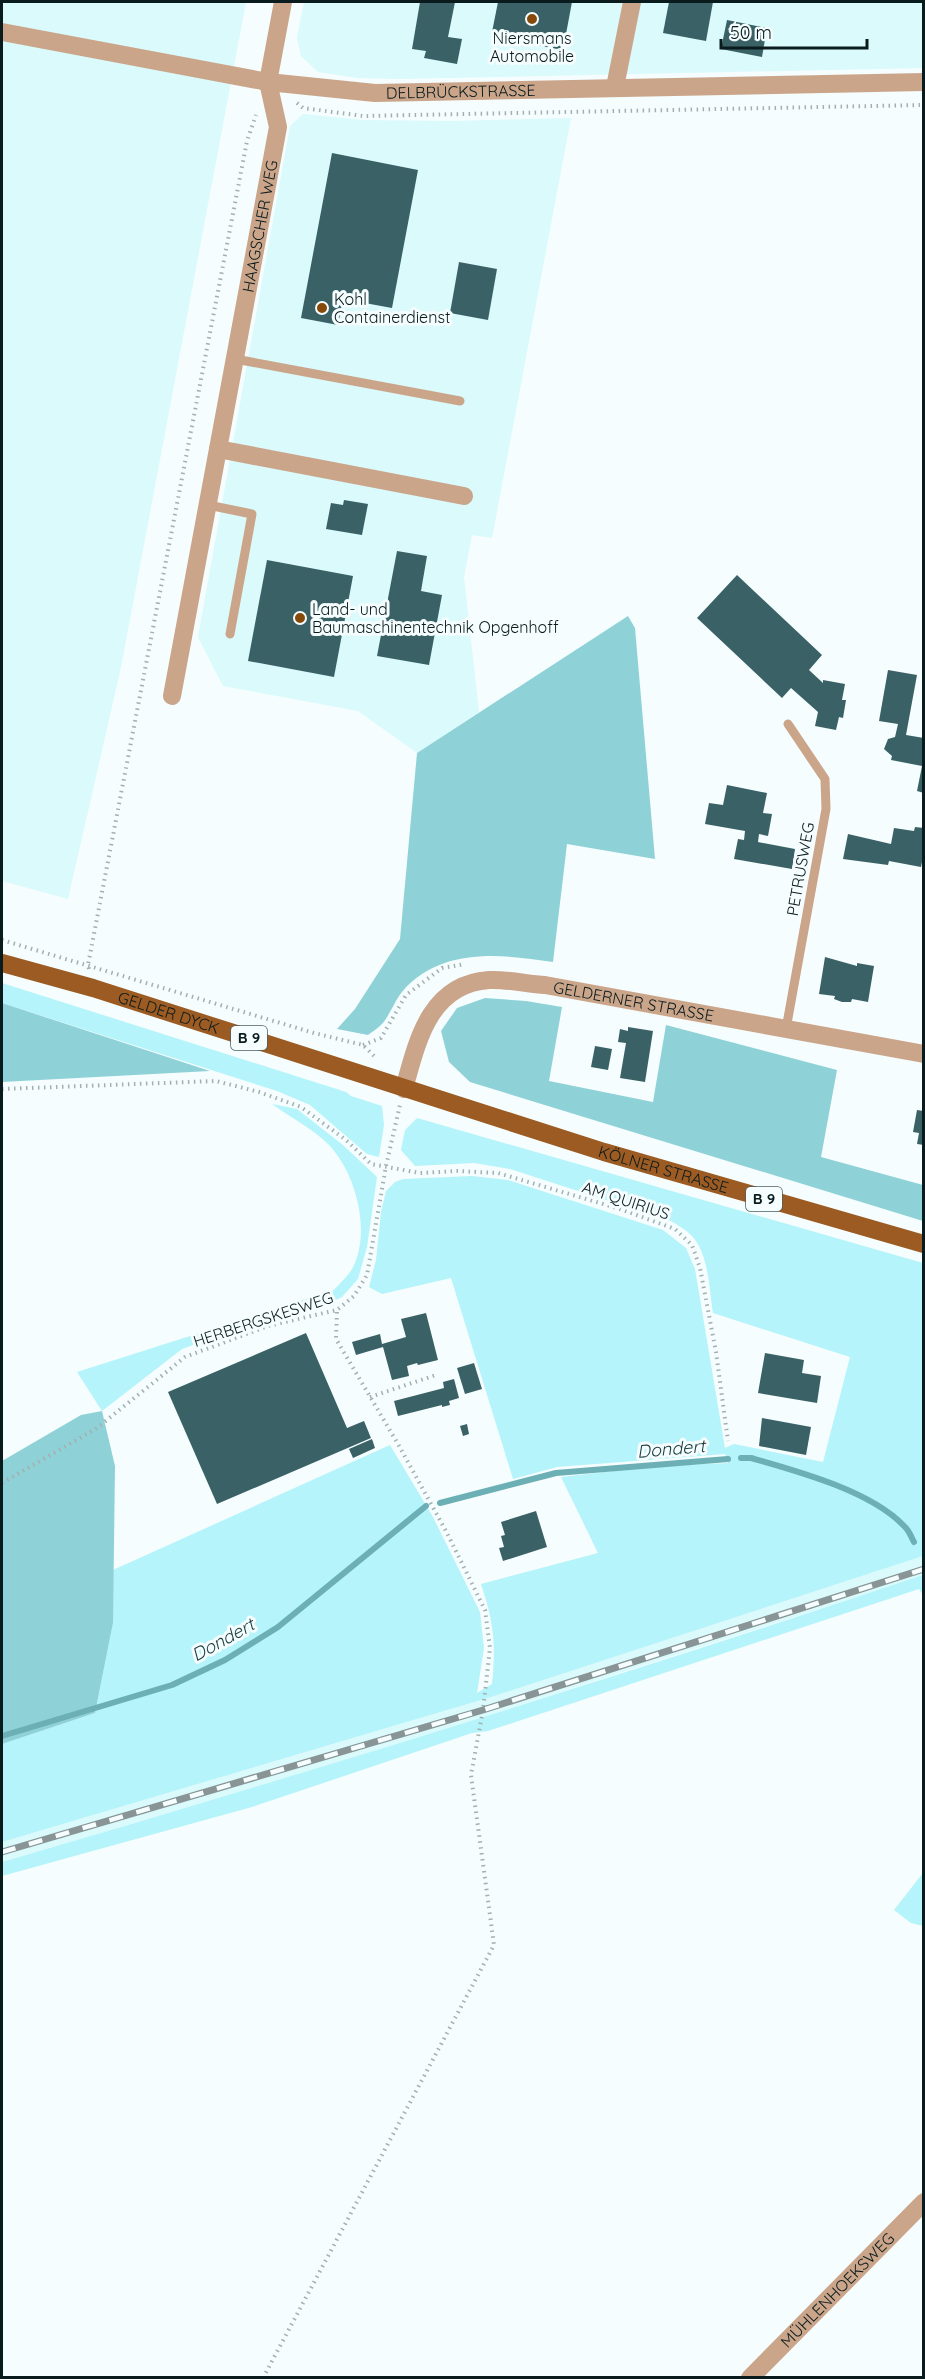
<svg xmlns="http://www.w3.org/2000/svg" width="925" height="2379" font-family="Quicksand,sans-serif">
<style>
.built{fill:#dafafc}
.green{fill:#b4f4fa}
.forest{fill:#8ed2d8}
.lines{fill:none;stroke-linecap:round;stroke-linejoin:round}
.stream{stroke:#6cafb5;stroke-width:6}
.building{fill:#3a6266}
.path{stroke:#a4afb0;stroke-width:4;stroke-dasharray:1.5 4.5;stroke-linecap:butt}
.service{stroke:#caa58a;stroke-width:9}
.minor{stroke:#caa58a;stroke-width:18}
.primary{stroke:#9b5b22;stroke-width:18}
.rail-casing{stroke:#889495;stroke-width:7}
.rail{stroke:#f5fdfe;stroke-width:4.5;stroke-dasharray:14;stroke-linecap:butt}
.poi-dot{fill:#864909;stroke:#f5fdfe;stroke-width:2}
.labels{text-anchor:middle;stroke-width:6;stroke-linejoin:round;paint-order:stroke}
.shield{fill:#f5fdfe;stroke:#505f60;stroke-width:1.5}
.shield-label{font-size:15px;font-weight:bold;fill:#0a1b1d}
.poi-label{font-size:16px;fill:#0a1b1d;stroke:#f5fdfe;text-anchor:start}
.street-label{font-size:16px;fill:#0a1b1d;stroke:#f5fdfe}
.water-label{font-size:18px;font-style:italic;fill:#183a3d;stroke:#f5fdfe}
</style>
<rect width="100%" height="100%" fill="#f5fdfe"/>
<g class="built">
<polygon points="2,2 246,2 121,667 68,899 2,881"/>
<polygon points="304,2 923,2 923,68 399,79 357,78 318,72 301,56 297,38"/>
<polygon points="303,114 363,120 452,121 571,118 492,538 472,535 464,577 479,712 417,753 358,711 223,686 198,637 290,126"/>
<polygon points="923,1556 923,1575 913,1579 474,1720 258,1787 2,1862 2,1842 491,1697"/>
</g>
<g class="green">
<polygon points="2,983 346,1092 351,1096 382,1106 384,1125 379,1157 367,1154 310,1105 277,1091 2,1003"/>
<path d="M272,1104L297,1109L343,1145L377,1177L367,1247L358,1279L342,1297L324,1305L223,1334L182,1349L102,1411L77,1372L334,1290C340,1283 348,1276 352,1269C372,1233 356,1172 328,1144C313,1129 290,1117 272,1104Z"/>
<path d="M417,1118L923,1263V1556L491,1697L2,1842V1744L95,1713L113,1623V1570L390,1445L433,1517L480,1612L484,1648L477,1693L492,1684C496,1644 494,1623 481,1584L598,1553L561,1477L657,1466L728,1463L725,1454L557,1467L513,1479L451,1278L382,1294L369,1287L376,1260L381,1212L386,1191L395,1182L403,1179L472,1176L508,1180L663,1230L686,1248L695,1269L725,1448L734,1444L823,1462L850,1357L713,1313C709,1289 709,1253 691,1235C685,1229 677,1225 671,1221L510,1169L474,1163L415,1166L401,1150L405,1130Z"/>
<path d="M923,1575V1595L919,1589L488,1731L472,1733L252,1807L2,1876V1862C311,1772 618,1677 923,1575Z"/>
<polygon points="923,1873 923,1926 911,1923 894,1910"/>
</g>
<g class="forest">
<path d="M628,616L635,628L655,859L567,844L553,962C501,954 440,947 402,992C394,1002 390,1015 382,1024C378,1028 372,1032 368,1035L337,1029L355,1009L400,939L417,753Z"/>
<polygon points="485,998 526,1001 562,1007 549,1081 653,1102 666,1025 837,1070 821,1157 923,1185 923,1221 470,1082 449,1062 441,1031 457,1008"/>
<polygon points="2,1003 210,1071 2,1082"/>
<polygon points="102,1411 115,1466 113,1623 95,1713 2,1744 2,1461 81,1415"/>
</g>
<g class="lines">
<g class="stream">
<path d="M741,1458H751C797,1471 871,1491 904,1526C909,1530 911,1537 914,1542"/>
<polyline points="440,1503 556,1473 728,1459"/>
<polyline points="2,1736 172,1685 225,1660 278,1627 426,1506"/>
</g>
</g>
<g class="building">
<polygon points="420,2 455,2 448,37 462,39 457,64 424,58 426,51 412,49"/>
<polygon points="498,2 572,2 563,50 491,37"/>
<polygon points="669,2 713,2 706,41 663,33"/>
<polygon points="727,20 767,28 762,57 721,49"/>
<polygon points="332,153 418,170 392,308 343,299 338,325 301,318"/>
<polygon points="459,262 497,269 488,320 450,313"/>
<polygon points="344,500 368,504 362,535 326,529 331,503 343,505"/>
<polygon points="397,551 427,556 421,591 442,595 429,665 377,656"/>
<polygon points="267,560 353,576 334,677 248,661"/>
<polygon points="737,575 822,655 809,670 823,683 823,680 845,684 842,700 846,700 843,718 839,717 836,730 815,726 818,712 791,688 782,698 697,618"/>
<polygon points="888,670 917,675 906,735 924,738 924,793 917,791 922,766 891,760 892,756 884,749 888,739 895,737 898,724 879,721"/>
<polygon points="727,785 767,793 763,813 772,814 768,836 759,834 758,842 795,849 792,869 734,859 738,839 744,840 745,831 705,824 709,803 723,805"/>
<polygon points="915,827 924,828 924,852 921,867 889,861 888,865 843,859 848,834 891,844 894,828 914,831"/>
<polygon points="825,957 857,966 857,963 874,966 868,1002 852,999 851,1002 842,1002 834,999 835,996 819,994"/>
<polygon points="628,1027 653,1031 645,1082 620,1078 626,1043 618,1042 620,1029 628,1031"/>
<polygon points="595,1046 612,1049 608,1070 591,1067"/>
<polygon points="917,1110 924,1111 924,1145 917,1144 919,1133 913,1132"/>
<polygon points="426,1313 438,1360 418,1365 417,1363 407,1366 409,1376 392,1380 383,1347 356,1355 352,1342 380,1334 382,1344 406,1337 401,1319"/>
<polygon points="306,1333 347,1428 364,1421 371,1438 217,1504 168,1392"/>
<polygon points="765,1353 804,1360 802,1373 821,1376 817,1403 758,1393"/>
<polygon points="474,1363 482,1389 465,1394 457,1368"/>
<polygon points="454,1379 459,1398 449,1401 450,1405 442,1407 442,1405 398,1416 394,1401 444,1388 443,1382"/>
<polygon points="762,1418 811,1427 806,1455 759,1446"/>
<polygon points="467,1424 469,1434 463,1436 460,1426"/>
<polygon points="372,1439 375,1448 353,1458 349,1449"/>
<polygon points="536,1511 547,1547 503,1561 499,1548 504,1547 501,1536 505,1535 501,1522"/>
</g>
<g class="lines">
<g class="path">
<polyline points="297,103 303,108 363,116 924,105"/>
<polyline points="2,940 314,1033 363,1045 376,1058"/>
<polyline points="89,969 88,965 247,141 256,115"/>
<polyline points="363,1045 381,1038 406,995 442,968 465,964"/>
<polyline points="2,1089 216,1081 259,1092 301,1107 346,1140 371,1164 420,1173 457,1171 498,1173 620,1209 675,1229 692,1245 700,1268 716,1352 728,1441"/>
<polyline points="370,1397 436,1375"/>
<polyline points="2,1483 97,1428 185,1357 268,1326 337,1310 354,1296 367,1275 386,1166 400,1105"/>
<polyline points="263,2378 494,1945 471,1775 483,1710 490,1648 485,1610 447,1533 398,1444 336,1339 337,1310"/>
</g>
<g class="service">
<polyline points="235,359 460,401"/>
<polyline points="208,505 252,514 230,634"/>
<polyline points="786,1029 826,809 825,779 788,724"/>
</g>
<g class="minor">
<path id="s1" d="M2,32L268,82L375,93L924,82"/>
<polyline points="615,87 632,2"/>
<polyline points="218,449 464,496"/>
<path id="s2" d="M172,696L278,127L268,82L283,2"/>
<path id="s3" d="M404,1089C417,1042 429,984 489,980C507,979 527,984 545,985L924,1054"/>
<path id="s4" d="M750,2378L924,2202"/>
</g>
<path class="primary" id="s5" d="M2,963L93,988L604,1152L924,1244"/>
<g class="rail-casing">
<polyline id="rail" points="2,1852 483,1710 924,1569"/>
</g>
<use href="#rail" class="rail"/>
</g>
<g class="poi-dot">
<circle cx="532" cy="19" r="6"/>
<circle cx="322" cy="308" r="6"/>
<circle cx="300" cy="618" r="6"/>
</g>
<g class="labels">
<g class="shield">
<rect x="231" y="1026" width="36" height="24" rx="4.5"/>
<rect x="746" y="1187" width="36" height="24" rx="4.5"/>
</g>
<g class="shield-label">
<text x="249" y="1043">B 9</text>
<text x="764" y="1204">B 9</text>
</g>
<g class="poi-label">
<text x="532" y="44" text-anchor="middle">Niersmans<tspan x="532" dy="18">Automobile</tspan></text>
<text x="334" y="305">Kohl<tspan x="334" dy="18">Containerdienst</tspan></text>
<text x="312" y="615">Land- und<tspan x="312" dy="18">Baumaschinentechnik Opgenhoff</tspan></text>
</g>
<g class="street-label">
<text dy="6" stroke="none"><textPath href="#s1" startOffset="464">DELBRÜCKSTRASSE</textPath></text>
<text dy="6" stroke="none"><textPath href="#s2" startOffset="478">HAAGSCHER WEG</textPath></text>
<text transform="translate(800 869) rotate(-80)" y="6">PETRUSWEG</text>
<text dy="6" stroke="none"><textPath href="#s3" startOffset="296">GELDERNER STRASSE</textPath></text>
<text dy="6" stroke="none"><textPath href="#s5" startOffset="174">GELDER DYCK</textPath></text>
<text dy="6" stroke="none"><textPath href="#s5" startOffset="693">KÖLNER STRASSE</textPath></text>
<text transform="translate(626 1200) rotate(18)" y="6">AM QUIRIUS</text>
<text transform="translate(263 1319) rotate(-18)" y="6">HERBERGSKESWEG</text>
<text dy="6" stroke="none"><textPath href="#s4" startOffset="124">MÜHLENHOEKSWEG</textPath></text>
</g>
<g class="water-label">
<text transform="translate(671 1449) rotate(-5)" y="6">Dondert</text>
<text transform="translate(223 1640) rotate(-29)" y="6">Dondert</text>
</g>
</g>
<rect width="925" height="2379" fill="none" stroke="#0a1b1d" stroke-width="6"/>
<path d="M721 39v9h146v-9" fill="none" stroke="#0a1b1d" stroke-width="3"/>
<text x="730" y="39" font-size="18" fill="#0a1b1d" stroke="#f5fdfe" stroke-width="4.5" paint-order="stroke">50 m</text>
</svg>
